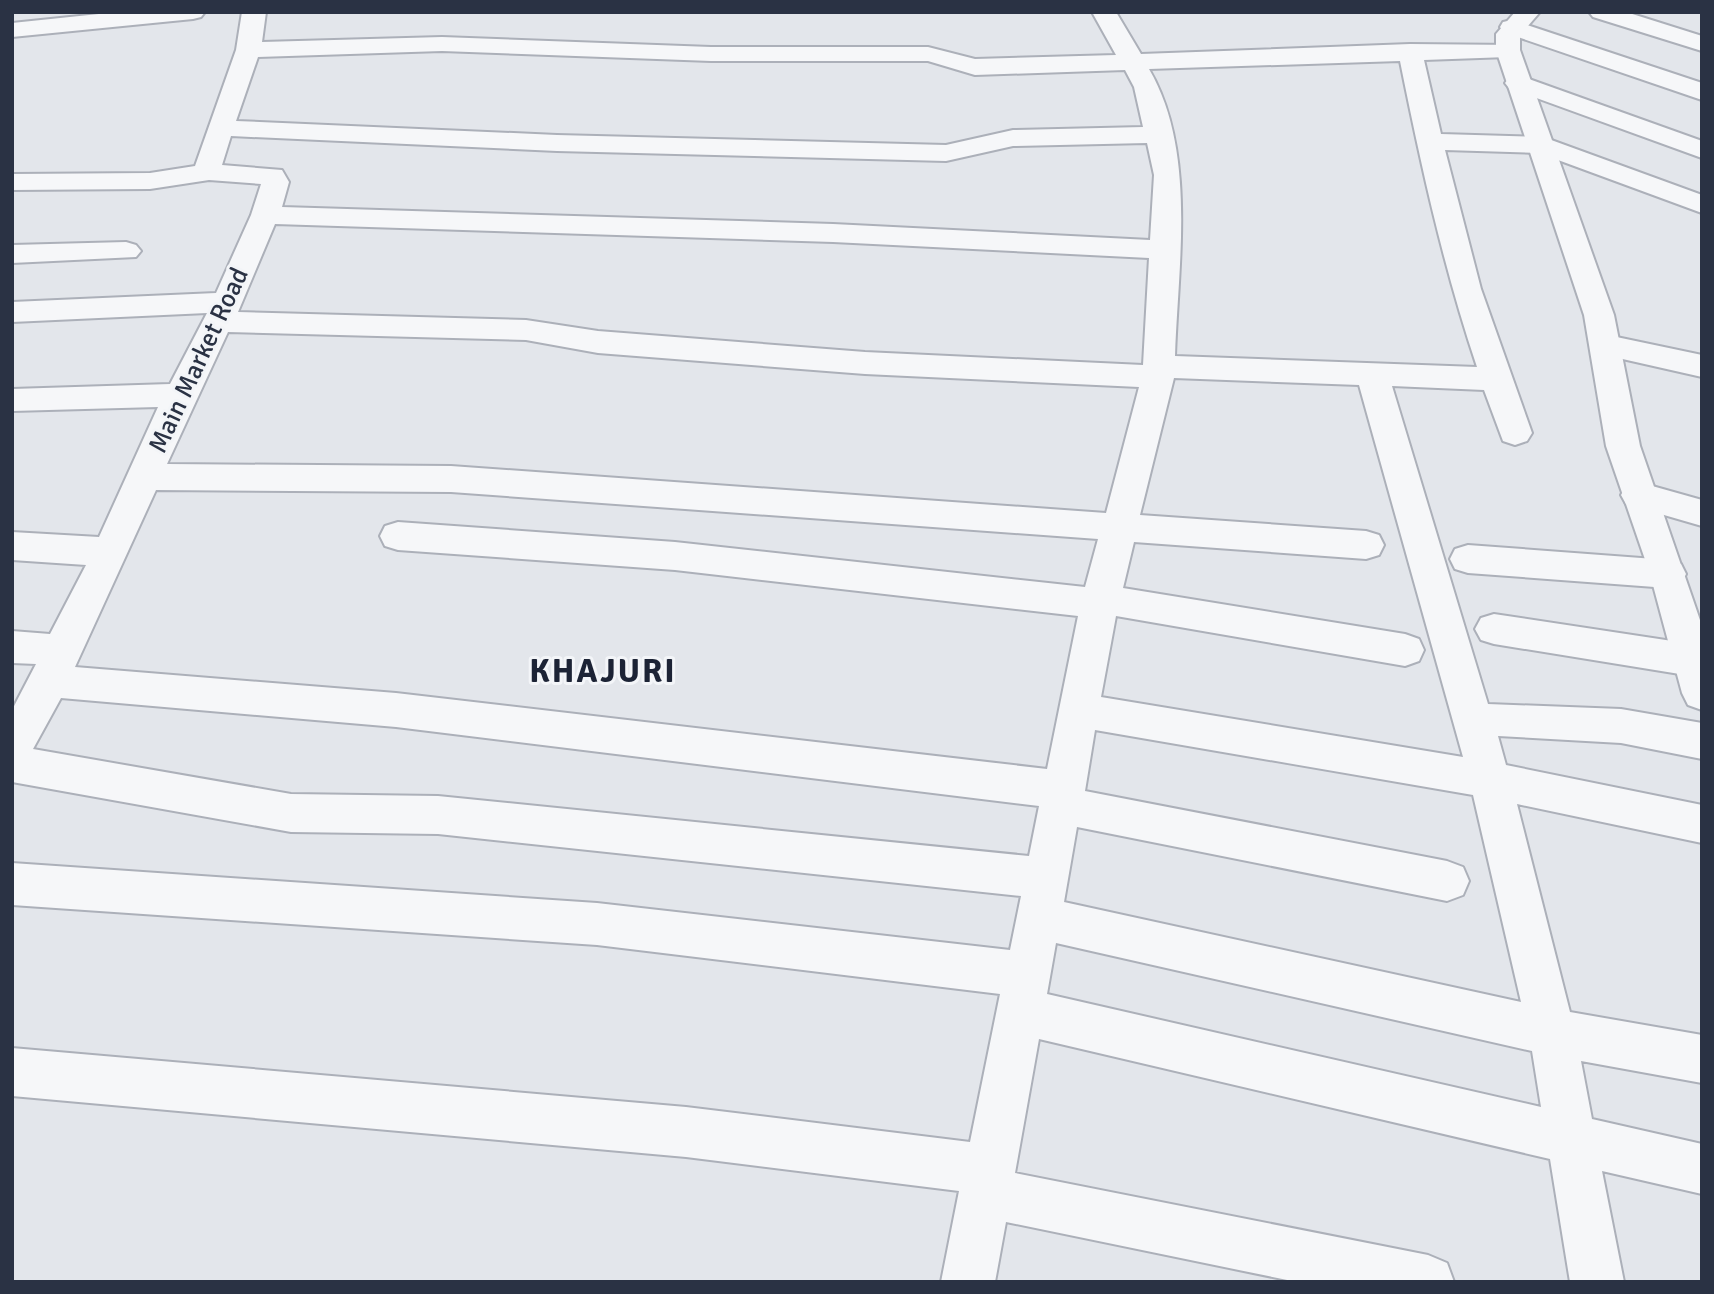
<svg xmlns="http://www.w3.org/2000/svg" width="1714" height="1294" font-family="Signika,sans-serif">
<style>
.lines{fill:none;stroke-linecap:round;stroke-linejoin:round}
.minor-casing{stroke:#acb0b9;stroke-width:4}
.tertiary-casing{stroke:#acb0b9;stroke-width:4}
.minor{fill:#f6f7f9;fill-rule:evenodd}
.tertiary{fill:#f6f7f9;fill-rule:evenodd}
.labels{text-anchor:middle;stroke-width:6;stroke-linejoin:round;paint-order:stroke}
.street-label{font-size:26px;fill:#2a3244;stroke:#f3f5f8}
.district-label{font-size:33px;font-weight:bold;letter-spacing:2px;fill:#1c2335;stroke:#f3f5f8}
</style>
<rect width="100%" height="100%" fill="#e3e6eb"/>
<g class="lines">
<g class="minor-casing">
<g id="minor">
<polygon points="118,12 205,12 201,17 193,19 12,37 12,23"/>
<path d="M242,12H266L262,42L442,37L711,47H928L975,59L1116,55L1092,12H1116L1141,54L1410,44L1517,45L1520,50L1517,55L1508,57L1424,60L1441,134L1543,137L1702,195V213L1539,153L1445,150L1481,289L1532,433L1527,441L1515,445L1503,441L1484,390L1392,386L1488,704L1621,709L1702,723V759L1621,743L1498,736L1506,765L1702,805V843L1517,804L1570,1012L1702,1035V1083L1581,1061L1592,1119L1702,1144V1194L1602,1171L1624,1282H1570L1550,1159L1039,1039L1015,1173L1428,1255L1447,1263L1454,1282H1297L1006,1222L995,1282H941L959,1191L686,1157L12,1096V1048L686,1107L970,1142L1000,994L597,945L12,905V863L597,903L1010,950L1021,896L438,834L291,832L12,782V710L36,664L12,663V631L50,634L86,565L12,560V532L99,537L158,407L12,411V389L170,384L207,313L12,322V302L216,293L251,215L261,184L209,180L150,189L12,190V174L150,173L195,166L236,50ZM442,51L711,61H928L975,75L1125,70L1134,87L1143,127L1013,130L946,145L557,135L236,121L258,57ZM1400,61C1421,165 1443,266 1477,367L1175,356C1178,264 1197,151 1149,69ZM231,136L557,151L946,161L1013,146L1147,143L1154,175L1150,240L833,224L282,207L289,182L282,170L222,165ZM275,224L833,242L1149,258L1143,365L865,352L598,331L526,320L238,312ZM228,332L526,340L598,353L865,374L1139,387L1106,513L451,466L167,464ZM1174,378L1359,385L1463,757L1101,697L1116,616L1405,666L1419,661L1424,650L1419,639L1405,634L1123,588L1134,542L1366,559L1379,555L1384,545L1379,535L1366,531L1140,515ZM156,490L451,492L1098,539L1085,587L675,542L398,522L385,526L380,536L385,546L398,550L675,570L1078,616L1047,769L396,693L75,667ZM61,698L396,727L1039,806L1029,856L438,796L291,794L33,749ZM1095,730L1473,795L1521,1002L1064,902L1077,827L1447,901L1463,895L1469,881L1463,867L1447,861L1085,791ZM1056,943L1532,1051L1541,1107L1047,994Z"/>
<polygon points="1589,12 1626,12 1702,36 1702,51 1593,17"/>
<polygon points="1512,20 1702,83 1702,100 1503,32 1500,27 1503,22"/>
<polygon points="1518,75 1702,141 1702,158 1509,88 1505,83 1509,78"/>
<polygon points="126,242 136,245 141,251 136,257 12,263 12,245"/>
<polygon points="1607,335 1702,355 1702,377 1596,353 1591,346 1596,339"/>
<polygon points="1638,482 1702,500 1702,526 1626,504 1621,495 1626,486"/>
<polygon points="1468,545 1668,560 1681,564 1686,574 1681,584 1668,588 1468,573 1455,569 1450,559 1455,549"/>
<polygon points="1494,614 1692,644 1702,647 1702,673 1692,676 1494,644 1481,640 1475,629 1481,618"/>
</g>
</g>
<g class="tertiary-casing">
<polygon id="tertiary" points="1515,12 1540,12 1520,35 1520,50 1614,315 1640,446 1702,626 1702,710 1688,705 1682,693 1650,574 1606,446 1584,315 1496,50 1496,34"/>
</g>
<use href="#minor" class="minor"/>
<use href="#tertiary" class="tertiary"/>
</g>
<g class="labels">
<g class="street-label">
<text transform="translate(198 360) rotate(-65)" y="9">Main Market Road</text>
</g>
<g class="district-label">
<text x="603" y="682">KHAJURI</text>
</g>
</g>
<rect width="1714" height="1294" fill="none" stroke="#2a3244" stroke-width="28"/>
</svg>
